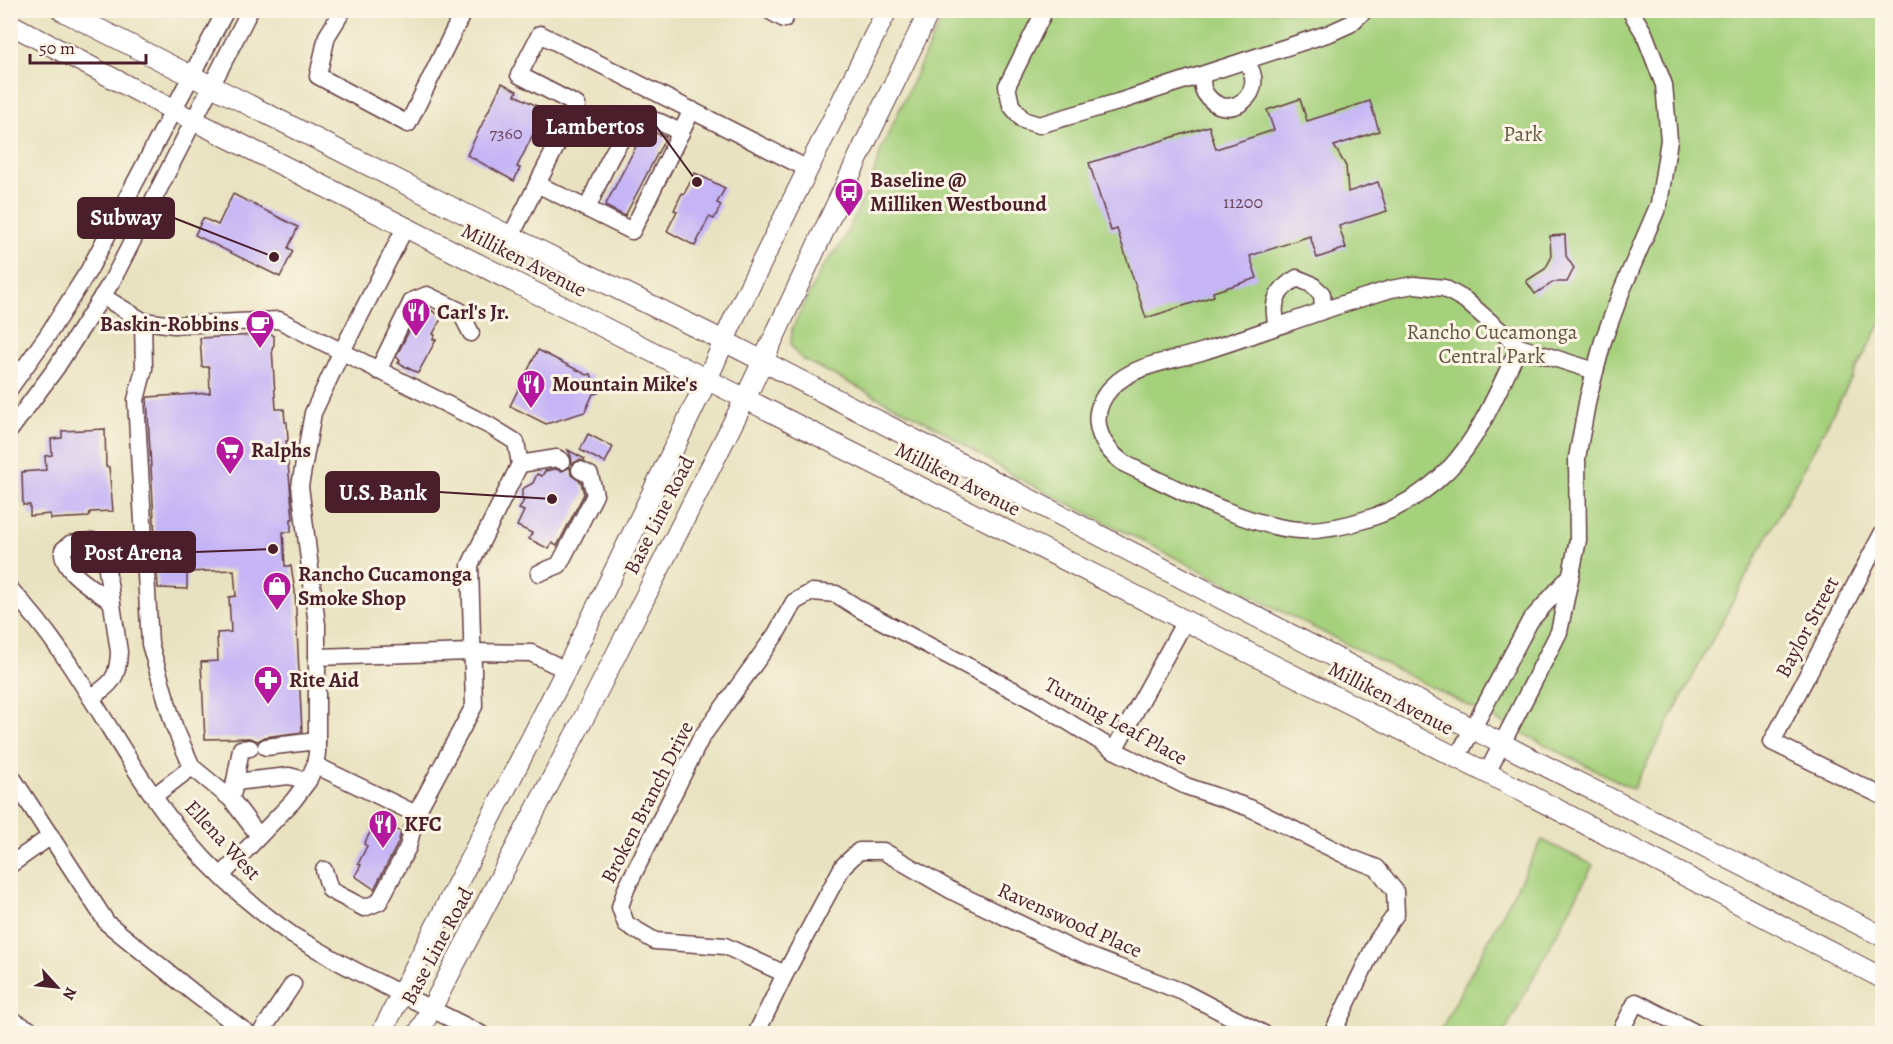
<svg xmlns="http://www.w3.org/2000/svg" width="1893" height="1044" font-family="Alegreya,serif">
<style>
.green{fill:#a5d07c;stroke:#787854;stroke-width:1.5}
.building{fill:#c5b4f6}
.lines{fill:none;stroke-linecap:round;stroke-linejoin:round}
.minor-casing{stroke:#623c41;stroke-width:19}
.major-casing{stroke:#623c41;stroke-width:22}
.minor{stroke:#fff;stroke-width:16}
.major{stroke:#fff;stroke-width:20}
.labels{text-anchor:middle;stroke-width:6;stroke-linejoin:round;paint-order:stroke}
.number-label{font-size:18px;fill:#69445e}
.park-label{font-size:21px;fill:#655443;stroke:#fcf5e5}
.poi-label{font-size:21px;font-weight:bold;fill:#4a1f2b;stroke:#fcf5e5;text-anchor:start}
.street-label{font-size:21px;fill:#4a1f2b;stroke:#fcf5e5}
.leader{fill:none;stroke:#4a1f2b;stroke-width:2}
.callout-dot{fill:#4a1f2b;stroke:#fcf5e5;stroke-width:2}
.callout{fill:#4a1f2b;stroke:#4a1f2b;stroke-width:2}
.callout-label{font-size:22px;text-anchor:middle;font-weight:bold;fill:#fff}
</style>
<rect width="100%" height="100%" fill="#fcf5e5"/>
<filter id="ink" filterUnits="userSpaceOnUse"><feTurbulence type="fractalNoise" baseFrequency=".0167" numOctaves="2"/><feDisplacementMap in="SourceGraphic" scale="12" xChannelSelector="R" yChannelSelector="G"/><feConvolveMatrix kernelMatrix="1 2 1 2 8 2 1 2 1" color-interpolation-filters="sRGB"/></filter>
<filter id="wash" filterUnits="userSpaceOnUse"><feTurbulence type="fractalNoise" baseFrequency=".008" numOctaves="4" result="noise"/><feDisplacementMap in="SourceGraphic" scale="24" xChannelSelector="R" yChannelSelector="G"/><feGaussianBlur stdDeviation="1.35" result="paint"/><feColorMatrix in="noise" values="0 0 0 0 0 0 0 0 0 0 0 0 0 0 0 0 0 1.4 0 .05"/><feComposite in="paint" operator="in"/></filter>
<g filter="url(#wash)">
<rect width="100%" height="100%" fill="#e9e2c0"/>
<g class="green">
<polygon points="945,11 1882,11 1882,321 1633,789 1014,476 934,426 804,360 797,354 791,345 792,329 822,268 840,246 870,186 881,150"/>
<polygon points="1542,840 1593,865 1504,1033 1439,1033"/>
</g>
<g id="blocks">
<g class="building">
<polygon points="502,83 517,91 515,95 545,110 517,167 520,168 514,181 467,155"/>
<polygon points="1300,99 1307,121 1370,101 1379,131 1334,146 1346,166 1348,192 1378,182 1387,211 1339,226 1346,248 1317,258 1310,236 1250,256 1257,278 1213,292 1214,296 1146,318 1117,229 1111,231 1089,163 1209,126 1216,149 1274,130 1267,110"/>
<polygon points="648,130 666,137 625,216 605,206 643,133"/>
<polygon points="695,173 725,188 717,203 721,205 714,219 709,217 695,246 667,231 677,211 674,210 682,193 684,194"/>
<polygon points="233,194 298,227 288,248 293,251 280,277 195,235 203,218 218,225"/>
<polygon points="1565,235 1566,256 1574,268 1567,282 1553,282 1535,294 1526,281 1545,269 1551,258 1550,236"/>
<polygon points="426,307 442,317 433,334 435,335 433,339 436,340 418,373 398,363 400,360 396,357 420,309"/>
<polygon points="259,331 267,331 274,336 274,345 272,348 276,409 284,409 285,422 287,422 288,441 286,441 293,519 291,519 291,532 283,532 285,566 291,566 295,591 302,732 265,737 258,741 249,738 205,739 201,662 218,661 217,633 231,632 229,597 236,596 234,570 187,572 187,589 158,588 147,399 148,397 210,393 209,367 202,367 200,338 256,335"/>
<polygon points="538,350 587,375 591,374 598,393 593,394 585,412 546,424 510,406"/>
<polygon points="105,429 106,467 109,467 113,511 90,512 89,517 51,519 50,514 30,516 30,505 23,505 22,472 46,470 45,456 52,455 51,439 62,438 62,431"/>
<polygon points="588,434 613,447 605,463 580,450"/>
<polygon points="568,450 585,459 584,461 579,460 572,464 571,456"/>
<polygon points="570,467 571,475 581,482 584,494 557,546 552,543 549,549 529,539 532,533 517,526 524,511 519,509 524,500 522,499 522,489 533,483 537,474 542,476 545,471 555,469 562,471"/>
<polygon points="380,814 392,821 390,826 401,832 398,843 374,889 355,876 361,865 358,864 367,846 364,844"/>
</g>
</g>
</g>
<g filter="url(#ink)">
<use href="#blocks" fill-opacity="0" stroke="#623c41" stroke-width="1.5"/>
<g class="lines">
<g class="minor-casing">
<g id="minor">
<polyline points="343,10 327,36 318,76 408,124 464,10"/>
<polyline points="768,10 784,19 789,10"/>
<polyline points="1045,10 1007,86 1011,105 1023,120 1039,125 1118,102 1330,33 1350,24 1365,10"/>
<path d="M1202,75C1202,81 1202,89 1205,93C1227,127 1272,91 1245,61"/>
<polyline points="537,184 632,231 692,110"/>
<path d="M587,209C598,186 619,125 646,120C657,118 671,128 681,133"/>
<polyline points="511,236 577,105 519,75 540,34 808,169"/>
<polyline points="102,296 143,321 174,325 279,320 490,426 516,442 520,464 470,565 474,706 416,814 315,765"/>
<polyline points="143,321 144,369 136,400 150,644 174,726 192,767 231,799 259,836"/>
<path d="M1277,326C1271,303 1276,290 1297,278L1311,284L1322,294L1323,310"/>
<path d="M1519,347C1499,388 1480,437 1448,470C1425,493 1399,509 1367,519C1346,526 1323,531 1300,530C1247,527 1174,487 1125,464C1098,445 1086,414 1112,387C1134,364 1172,361 1201,352C1256,335 1310,314 1365,297L1391,289L1414,285L1444,288L1465,300L1519,347L1595,371"/>
<polyline points="378,371 412,301 427,295 460,311 471,333"/>
<polyline points="10,388 47,336 89,270 226,10"/>
<polyline points="10,430 56,368 112,281 250,10"/>
<polyline points="520,464 557,458 562,461"/>
<polyline points="1882,534 1772,742 1882,796"/>
<polyline points="539,573 559,565 595,495 590,475 580,470"/>
<path d="M10,589C82,663 121,764 188,841C217,875 255,909 292,935C305,943 319,950 332,958C380,985 431,1008 481,1034"/>
<polyline points="317,657 471,652 531,653 566,670"/>
<path d="M91,698C112,683 118,679 119,652L104,549L93,541L70,544L63,550C61,572 96,590 112,602"/>
<polyline points="266,747 317,741"/>
<polyline points="1114,750 1185,621"/>
<polyline points="1457,758 1530,621 1571,575"/>
<polyline points="1487,773 1559,632 1578,540 1577,458 1588,398 1603,341 1622,290 1659,204 1669,140 1664,85 1644,33 1630,10"/>
<polyline points="10,774 107,923 195,994 249,1034"/>
<polyline points="235,782 289,776 308,781"/>
<polyline points="233,792 241,749 250,748"/>
<polyline points="154,796 192,767"/>
<polyline points="10,865 51,836"/>
<polyline points="324,870 330,890 364,908 379,902 408,847 416,814"/>
<polyline points="222,875 293,801 308,781 315,765 317,753 317,625 300,486 313,413 341,353 406,226"/>
<polyline points="785,974 725,946 655,941 626,924 620,907 626,889 701,738 776,634 794,602 812,592 836,594 861,610 1036,702 1114,750 1186,786 1250,808 1349,857 1377,868 1395,891 1396,914 1378,939 1332,1034"/>
<polyline points="10,1019 38,1034"/>
<polyline points="260,1034 293,984"/>
<polyline points="756,1034 785,974 843,866 859,851 883,851 954,892 1076,951 1183,992 1264,1034"/>
<polyline points="1619,1034 1636,1002 1698,1034"/>
</g>
</g>
<g class="major-casing">
<g id="major">
<polyline points="61,10 465,214 724,341 1502,744 1882,936"/>
<polyline points="10,24 173,110 1487,773 1882,978"/>
<polyline points="381,1034 566,670 707,380 735,316 887,10"/>
<polyline points="418,1034 589,708 745,399 868,137 930,10"/>
</g>
</g>
<use href="#minor" class="minor"/>
<use href="#major" class="major"/>
</g>
</g>
<defs>
<g id="bus-pin" transform="scale(1.5)"><path d="M0 17L-7.5 6A9.5 9.5 0 1 1 7.5 6Z" fill="#b5179e" stroke="#fcf5e5"/><path d="M-5-6H5V4H4V6H2V4H-2V6H-4V4H-5ZM-3.5-4V0h7V-4ZM-3.5 1.2v1.5H-2V1.2ZM2 1.2v1.5H3.5V1.2Z" fill="#fff"/></g>
<g id="restaurant-pin" transform="scale(1.5)"><path d="M0 17L-7.5 6A9.5 9.5 0 1 1 7.5 6Z" fill="#b5179e" stroke="#fcf5e5"/><path d="M-5-6h1v4h1v-4h1v4h1v-4h1v5L-1.5 .5V6h-2V.5L-5-1ZM5-6V6H3V1.5H1.5Q1.5-4 5-6Z" fill="#fff"/></g>
<g id="cafe-pin" transform="scale(1.5)"><path d="M0 17L-7.5 6A9.5 9.5 0 1 1 7.5 6Z" fill="#b5179e" stroke="#fcf5e5"/><path d="M-5.5-4.5H6V0H3Q3 3.5 0 3.5H-2.5Q-5.5 3.5-5.5 0ZM3-3.2v2h1.7v-2ZM-6 4.5H4V6H-6Z" fill="#fff"/></g>
<g id="supermarket-pin" transform="scale(1.5)"><path d="M0 17L-7.5 6A9.5 9.5 0 1 1 7.5 6Z" fill="#b5179e" stroke="#fcf5e5"/><path d="M-6-5.5h2.5l.6 2H6L4.5 2H-2.5L-4.4-4H-6ZM-1.5 3.2a1.3 1.3 0 1 0 .1 0ZM3 3.2a1.3 1.3 0 1 0 .1 0Z" fill="#fff"/></g>
<g id="shop-pin" transform="scale(1.5)"><path d="M0 17L-7.5 6A9.5 9.5 0 1 1 7.5 6Z" fill="#b5179e" stroke="#fcf5e5"/><path d="M-5-2.5h2.3a2.7 3.5 0 0 1 5.4 0H5L5.5 6h-11ZM-1.5-2.5h3a1.5 2.3 0 0 0-3 0Z" fill="#fff"/></g>
<g id="pharmacy-pin" transform="scale(1.5)"><path d="M0 17L-7.5 6A9.5 9.5 0 1 1 7.5 6Z" fill="#b5179e" stroke="#fcf5e5"/><path d="M-2-6h4v4h4v4h-4v4h-4v-4h-4v-4h4Z" fill="#fff"/></g>
</defs>
<g fill-rule="evenodd">
<use href="#bus-pin" x="849" y="192"/>
<use href="#restaurant-pin" x="416" y="312"/>
<use href="#cafe-pin" x="260" y="324"/>
<use href="#restaurant-pin" x="531" y="384"/>
<use href="#supermarket-pin" x="230" y="450"/>
<use href="#shop-pin" x="277" y="586"/>
<use href="#pharmacy-pin" x="268" y="680"/>
<use href="#restaurant-pin" x="383" y="824"/>
</g>
<g class="labels">
<g class="number-label">
<text x="506" y="139">7360</text>
<text x="1243" y="208">11200</text>
</g>
<g class="park-label">
<text x="1523" y="141">Park</text>
<text x="1492" y="339">Rancho Cucamonga<tspan x="1492" dy="24">Central Park</tspan></text>
</g>
<g class="poi-label">
<text x="870" y="187">Baseline @<tspan x="870" dy="24">Milliken Westbound</tspan></text>
<text x="437" y="319">Carl's Jr.</text>
<text x="239" y="331" text-anchor="end">Baskin-Robbins</text>
<text x="552" y="391">Mountain Mike's</text>
<text x="251" y="457">Ralphs</text>
<text x="298" y="581">Rancho Cucamonga<tspan x="298" dy="24">Smoke Shop</tspan></text>
<text x="289" y="687">Rite Aid</text>
<text x="404" y="831">KFC</text>
</g>
<g class="street-label">
<text transform="translate(524 260) rotate(27)" y="7">Milliken Avenue</text>
<text transform="translate(958 479) rotate(27)" y="7">Milliken Avenue</text>
<text transform="translate(659 515) rotate(-63)" y="7">Base Line Road</text>
<text transform="translate(1807 627) rotate(-62)" y="7">Baylor Street</text>
<text transform="translate(1391 698) rotate(27)" y="7">Milliken Avenue</text>
<text transform="translate(1116 721) rotate(29)" y="7">Turning Leaf Place</text>
<text transform="translate(647 802) rotate(-63)" y="7">Broken Branch Drive</text>
<text transform="translate(223 840) rotate(47)" y="7">Ellena West</text>
<text transform="translate(1070 920) rotate(24)" y="7">Ravenswood Place</text>
<text transform="translate(437 946) rotate(-62)" y="7">Base Line Road</text>
</g>
</g>
<path class="leader" d="M697 182L656 126M274 257L174 218M552 499L439 492M273 549L195 552"/>
<g class="callout-dot">
<circle cx="697" cy="182" r="6"/>
<circle cx="274" cy="257" r="6"/>
<circle cx="552" cy="499" r="6"/>
<circle cx="273" cy="549" r="6"/>
</g>
<g class="callout">
<rect x="533" y="106" width="123" height="40" rx="6"/>
<rect x="78" y="198" width="96" height="40" rx="6"/>
<rect x="326" y="472" width="113" height="40" rx="6"/>
<rect x="72" y="532" width="123" height="40" rx="6"/>
</g>
<g class="callout-label">
<text x="595" y="134">Lambertos</text>
<text x="126" y="225">Subway</text>
<text x="383" y="500">U.S. Bank</text>
<text x="133" y="560">Post Arena</text>
</g>
<rect width="1893" height="1044" fill="none" stroke="#fcf5e5" stroke-width="36"/>
<g transform="translate(57 987) rotate(117)" stroke="#fcf5e5" stroke-width="4.5" paint-order="stroke">
<path d="M0-4.5L10 22L0 15L-10 22Z" fill="#4a1f2b"/>
<text y="-9" font-size="16" font-weight="bold" text-anchor="middle" fill="#4a1f2b">N</text>
</g>
<path d="M30 54v9h116v-9" fill="none" stroke="#4a1f2b" stroke-width="3"/>
<text x="39" y="54" font-size="18" fill="#4a1f2b" stroke="#fcf5e5" stroke-width="4.5" paint-order="stroke">50 m</text>
</svg>
